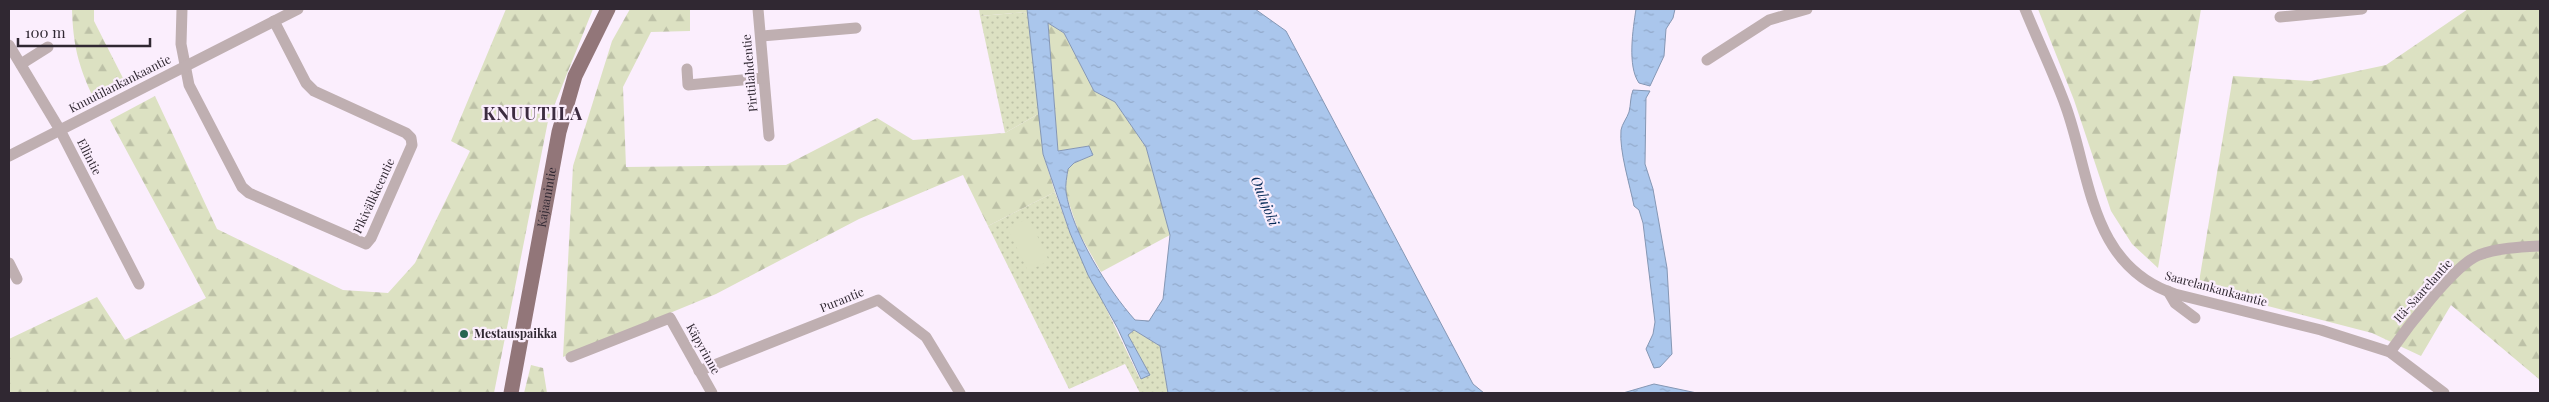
<svg xmlns="http://www.w3.org/2000/svg" width="2549" height="402" font-family="'Playfair Display',serif">
<style>
.grass{fill:url(#grass-dots)}
.forest{fill:url(#forest-firs)}
.garden{fill:#dce1c2}
.water{fill:url(#water-ripples);stroke:#8597b4;fill-rule:evenodd}
.lines{fill:none;stroke-linecap:round;stroke-linejoin:round}
.minor{stroke:#bfafb1;stroke-width:11}
.major{stroke:#927679;stroke-width:15}
.poi-dot{fill:#266450;stroke:#fbeefd;stroke-width:2}
.labels{text-anchor:middle;stroke-width:4.5;stroke-linejoin:round;paint-order:stroke}
.street-label{font-size:12px;fill:#302832;stroke:#fbeefd}
.poi-label{font-size:12px;font-weight:bold;fill:#302832;stroke:#fbeefd;text-anchor:start}
.water-label{font-size:14px;font-style:italic;fill:#032856;stroke:#fbeefd}
.district-label{font-size:18px;font-weight:bold;letter-spacing:1px;fill:#3c2c40;stroke:#fbeefd}
</style>
<defs>
<pattern id="grass-dots" width="8" height="8" patternUnits="userSpaceOnUse" patternTransform="scale(1.25)"><rect width="8" height="8" fill="#dce1c2"/><path d="M2 2h.1M6 6h.1" fill="none" stroke="#bdc1a7" stroke-width="1.8" stroke-linecap="round"/></pattern>
<pattern id="forest-firs" width="22" height="20" patternUnits="userSpaceOnUse" patternTransform="scale(1.25)"><rect width="22" height="20" fill="#dce1c2"/><path d="M5 1l3.5 6h-7zM16 11l3.5 6h-7z" fill="#bdc1a7"/></pattern>
<pattern id="water-ripples" width="26" height="14" patternUnits="userSpaceOnUse" patternTransform="scale(1.25)"><rect width="26" height="14" fill="#aac6ec"/><path d="M2 4q2-2 4 0t4 0M15 11q2-2 4 0t4 0" fill="none" stroke="#93aacb"/></pattern>
</defs>
<rect width="100%" height="100%" fill="#fbeefd"/>
<g class="grass">
<polygon points="1028,12 1040,113 1005,133 980,16"/>
<polygon points="1055,192 1070,233 1140,379 1149,374 1128,335 1134,330 1160,346 1168,393 1140,393 1125,364 1069,389 988,226"/>
</g>
<g class="forest">
<path d="M72,9H94V21L125,82L93,97C78,65 73,44 72,9Z"/>
<polygon points="506,9 593,9 548,121 494,393 9,393 9,339 97,297 125,340 206,298 110,120 155,96 217,229 343,290 388,293 415,263 470,151 451,141"/>
<polygon points="630,9 690,9 690,31 651,32 623,87 626,167 786,165 877,118 913,140 1005,133 1040,113 1043,154 1055,192 988,226 963,175 859,219 716,294 563,357 573,166 612,41"/>
<polygon points="979,9 1027,9 1028,12 980,16"/>
<polygon points="2038,9 2201,9 2158,268 2132,244 2111,211 2074,100"/>
<polygon points="2468,9 2540,9 2540,380 2451,305 2421,356 2372,333 2198,288 2233,76 2311,81 2386,65"/>
<polygon points="1048,23 1064,33 1094,91 1115,102 1146,147 1170,235 1101,272 1079,233 1065,191 1068,168 1074,163 1093,155 1088,146 1058,151"/>
<polygon points="531,365 543,368 547,393 524,393"/>
</g>
<polygon class="garden" points="1029,218 1049,261 1028,271 1007,228"/>
<g class="water">
<path d="M1027,9H1255L1286,31L1473,384L1484,393H1168L1160,346L1134,330L1128,335L1150,375L1141,379L1118,329L1088,275L1070,233L1043,154ZM1048,23L1064,33L1094,91L1115,102L1146,147L1170,235L1163,299L1149,321L1135,320C1108,290 1072,232 1066,192C1065,185 1067,176 1068,169L1074,163L1093,155L1089,146L1058,151Z"/>
<path d="M1636,9H1675L1673,18L1666,29L1664,56L1650,86L1639,83C1627,66 1633,29 1636,9Z"/>
<path d="M1633,90L1650,91L1646,98L1645,164L1653,189L1667,268L1672,354L1660,367L1654,368L1646,349L1653,334L1655,322L1643,223L1639,210L1634,206C1630,185 1619,151 1621,130C1622,124 1627,118 1629,112C1631,104 1630,98 1633,90Z"/>
<polygon points="1654,384 1697,393 1623,393"/>
</g>
<g class="lines">
<g class="minor">
<polyline points="182,9 181,44 189,85 242,187 249,193 366,244 371,238 412,145 411,138 406,133 314,91 306,83 274,21"/>
<polyline points="758,9 769,136"/>
<path d="M2025,9C2038,41 2054,74 2066,107C2091,177 2090,266 2175,294L2321,330L2390,352L2444,393"/>
<polyline points="2280,17 2362,9"/>
<polyline points="761,36 856,28"/>
<polyline points="9,45 60,130 139,284"/>
<polyline points="1707,60 1769,20 1807,9"/>
<polyline points="21,64 48,47"/>
<polyline points="687,69 688,85 763,78"/>
<polyline points="9,156 298,9"/>
<polyline points="9,263 17,279"/>
<polyline points="2168,291 2175,303 2195,318"/>
<path d="M2390,352C2406,329 2454,265 2479,255C2498,248 2520,247 2540,246"/>
<polyline points="571,357 670,318 712,393"/>
<polyline points="699,371 878,300 926,337 960,393"/>
</g>
<path class="major" id="s1" d="M511,393L559,132L575,76L608,9"/>
</g>
<circle class="poi-dot" cx="464" cy="334" r="5"/>
<g class="labels">
<g class="street-label">
<text transform="translate(750 73) rotate(-95)" y="4">Pirttilahdentie</text>
<text transform="translate(120 84) rotate(-27)" y="4">Knuutilankankaantie</text>
<text transform="translate(89 157) rotate(63)" y="4">Ellintie</text>
<text transform="translate(374 196) rotate(-65)" y="4">Pikivälkkeentie</text>
<text dy="4" stroke="none"><textPath href="#s1" startOffset="199">Kajaanintie</textPath></text>
<text transform="translate(2216 289) rotate(15)" y="4">Saarelankankaantie</text>
<text transform="translate(2423 291) rotate(-48)" y="4">Itä-Saarelantie</text>
<text transform="translate(842 300) rotate(-22)" y="4">Purantie</text>
<text transform="translate(703 349) rotate(61)" y="4">Käpyrinne</text>
</g>
<g class="poi-label">
<text x="474" y="338">Mestauspaikka</text>
</g>
<g class="water-label">
<text transform="translate(1265 201) rotate(68)" y="5">Oulujoki</text>
</g>
<g class="district-label">
<text x="533" y="120">KNUUTILA</text>
</g>
</g>
<rect width="2549" height="402" fill="none" stroke="#302832" stroke-width="20"/>
<path d="M18 38v8h132v-8" fill="none" stroke="#302832" stroke-width="2.5"/>
<text x="25" y="38" font-size="15" fill="#302832" stroke="#fbeefd" stroke-width="4" paint-order="stroke">100 m</text>
</svg>
